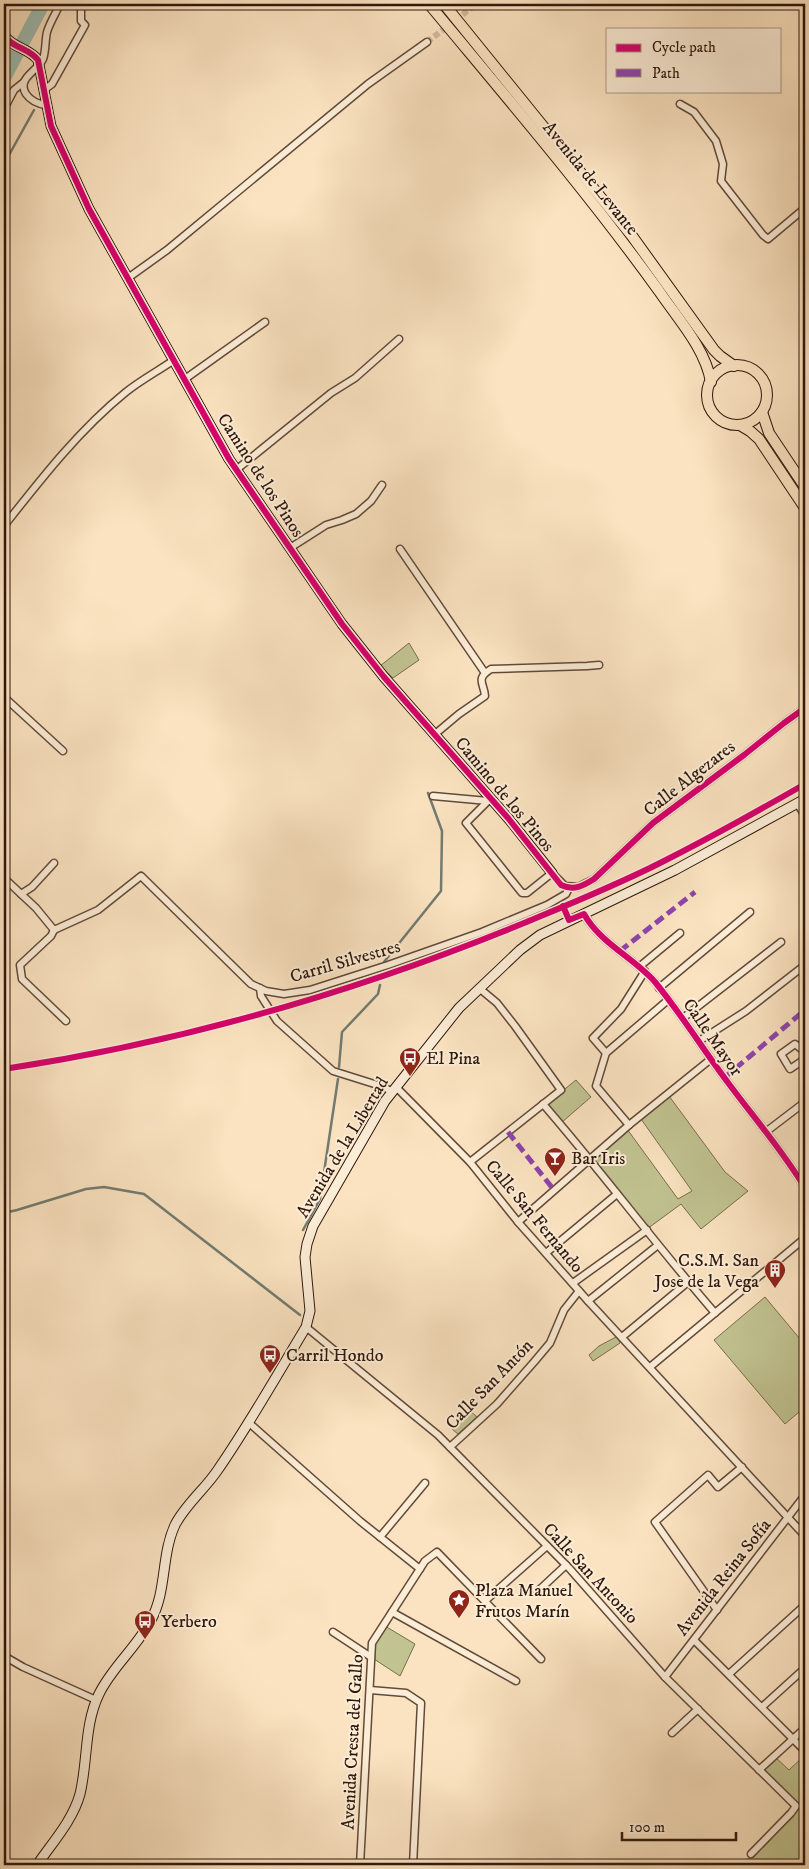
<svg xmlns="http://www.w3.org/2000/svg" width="809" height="1869" font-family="'IM FELL DW Pica',serif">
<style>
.green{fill:#c1c391;stroke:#786d4e}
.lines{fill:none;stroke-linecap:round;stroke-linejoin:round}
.stream{stroke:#727b71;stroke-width:2.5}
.river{stroke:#9fbeb4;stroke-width:14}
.street-tunnel{stroke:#d2ba9d;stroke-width:6;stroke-dasharray:6 3;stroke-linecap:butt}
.street-casing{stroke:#624a39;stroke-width:9}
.secondary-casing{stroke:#2f170c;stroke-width:11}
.primary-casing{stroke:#2f170c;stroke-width:12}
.street{stroke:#fcedd7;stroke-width:6}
.secondary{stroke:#fcedd7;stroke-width:9}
.primary{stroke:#fbe3c1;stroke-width:10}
.quiet{stroke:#8e44ad;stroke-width:5;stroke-dasharray:10 5;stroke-linecap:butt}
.cycleway-casing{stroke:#fcedd7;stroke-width:9}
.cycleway{stroke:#d6006c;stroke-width:6}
.labels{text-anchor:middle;stroke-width:4;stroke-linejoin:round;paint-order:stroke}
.street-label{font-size:18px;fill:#2f170c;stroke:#fcedd7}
.poi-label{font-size:18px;fill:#2f170c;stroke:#fcedd7;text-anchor:start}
</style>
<rect width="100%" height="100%" fill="#fbe3c1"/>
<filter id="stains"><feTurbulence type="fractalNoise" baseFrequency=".004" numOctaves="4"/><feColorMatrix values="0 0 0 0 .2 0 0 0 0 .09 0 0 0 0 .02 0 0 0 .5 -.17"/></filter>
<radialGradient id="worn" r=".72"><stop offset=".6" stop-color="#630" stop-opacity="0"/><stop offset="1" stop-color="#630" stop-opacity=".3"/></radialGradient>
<g class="green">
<polygon points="409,643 419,660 393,678 380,666"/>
<polygon points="576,1080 591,1097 561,1123 545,1105"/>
<polygon points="669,1096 725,1172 748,1191 701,1229 681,1204 647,1229 591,1159 627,1129 678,1199 692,1191 641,1119"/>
<polygon points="765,1297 805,1345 805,1407 785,1424 714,1340"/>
<polygon points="616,1337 620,1339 620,1343 593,1361 589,1355 599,1346"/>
<polygon points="468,1409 477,1417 458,1434 452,1429"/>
<polygon points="385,1626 415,1644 400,1676 371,1657 372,1643"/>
<polygon points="805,1755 805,1865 749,1865 747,1860 796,1806 759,1770 774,1756 789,1770"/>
</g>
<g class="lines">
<g class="stream">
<polyline points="4,164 34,110"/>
<polyline points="384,962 441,891 442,831 428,793"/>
<polyline points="339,1067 342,1032 378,994 380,985"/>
<polyline points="4,1213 17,1210 86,1189 104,1187 144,1194 300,1315"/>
<polyline points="303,1230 320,1199 338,1079"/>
</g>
<polyline class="river" points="4,78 43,4"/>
<polyline class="street-tunnel" points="427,42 475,5"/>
<g class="street-casing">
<g id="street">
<polyline points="475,5 477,4"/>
<polyline points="44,90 52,84 85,25 81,21 81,4"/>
<polyline points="680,104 694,112 716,141 723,164 721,181 763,235 768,239 805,208"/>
<path d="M46,105C38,104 31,101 26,94C16,78 38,71 43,59C46,51 45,40 47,32C50,22 56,13 60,4"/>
<polyline points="4,109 14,90 24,82"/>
<polyline points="128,278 167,250 368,84 427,42"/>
<polyline points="185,379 265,322"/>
<polyline points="236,470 331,393 355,378 399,339"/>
<path d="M4,526C41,479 79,430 126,392C141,380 158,371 174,360"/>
<polyline points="290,548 326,525 342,520 356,514 371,501 382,485"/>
<polyline points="400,549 485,673"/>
<polyline points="4,697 63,751"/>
<path d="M434,735L459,714L485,696C484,683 475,679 491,669L587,666L599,665"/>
<polyline points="433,796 488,801"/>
<polyline points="487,802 466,823 522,893 527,893 552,873 565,886 578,887 594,879 653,823 744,755 784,723 805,708"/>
<polyline points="797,803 805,816"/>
<polyline points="4,878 36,908 54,930"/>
<polyline points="21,894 32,887 54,863"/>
<path d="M584,914C600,943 634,958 655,982C682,1015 704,1051 729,1084C755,1119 783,1151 805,1188"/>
<polyline points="54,930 98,910 141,876 251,984 266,991 284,994 310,990 388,965 482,932 547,905 566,894 569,888"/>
<polyline points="54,930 51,936 20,965 22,979 66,1021"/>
<polyline points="639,967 680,933"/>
<polyline points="260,988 261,996 277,1021 333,1071 384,1087 392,1092"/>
<polyline points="659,988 750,912"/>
<polyline points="683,1018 781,942"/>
<polyline points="699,1041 746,1011 805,965"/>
<polyline points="805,1052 795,1044 781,1054 790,1069 805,1059"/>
<polyline points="606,1053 593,1038 621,1009 645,971"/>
<polyline points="396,1087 470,1162 518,1222 588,1301 805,1536"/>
<path d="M543,1104C602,1172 656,1245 715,1313"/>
<polyline points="629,1125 596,1086 606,1053 668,1000"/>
<polyline points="767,1131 805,1102"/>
<polyline points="470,1162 561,1090 515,1026 497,1003 479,988"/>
<polyline points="518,1222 629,1125 711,1059"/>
<polyline points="546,1253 617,1194"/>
<polyline points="573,1283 647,1230"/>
<polyline points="588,1301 658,1245"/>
<polyline points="306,1327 438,1435 569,1568 665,1677 796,1806 791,1813 751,1854"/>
<polyline points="622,1337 688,1282"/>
<polyline points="650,1367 805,1238"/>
<polyline points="248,1422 360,1521 420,1569"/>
<polyline points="450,1447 497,1404 534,1362 550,1343 564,1310 579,1291"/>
<polyline points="380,1537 425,1483"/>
<polyline points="537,1592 566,1565"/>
<polyline points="485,1601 547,1546"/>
<polyline points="717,1610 655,1522 708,1475 718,1487 742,1467"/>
<polyline points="392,1612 516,1681"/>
<polyline points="333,1632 371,1657"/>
<polyline points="694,1640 805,1751"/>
<polyline points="4,1656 23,1667 96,1700"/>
<polyline points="729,1674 805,1605"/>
<polyline points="665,1677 805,1495"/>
<polyline points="370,1690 406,1693 421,1703 413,1865"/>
<polyline points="762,1707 805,1668"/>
<polyline points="672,1733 698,1709"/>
<polyline points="759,1770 805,1728"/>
<polyline points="360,1865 372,1643 425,1561 437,1552 541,1659"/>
</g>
</g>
<g class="secondary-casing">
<g id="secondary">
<path d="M4,35C12,48 29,48 38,60L51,126L89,209L229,459L342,624L384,677L508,818L552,873"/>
<path d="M37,1865C52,1843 73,1820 80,1794C88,1761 84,1725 99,1694C112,1667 137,1647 151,1620C167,1591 161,1555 175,1525C185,1505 204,1490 217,1471C249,1425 277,1375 306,1327L310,1311L305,1257L307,1244L313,1226L385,1101L459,1008L520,950L540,935L675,870L805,799"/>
</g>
</g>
<g class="primary-casing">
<g id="primary">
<path d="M429,4C507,98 587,191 659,291C678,319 705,348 711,382"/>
<polyline points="444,4 632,236 714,350 720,356 734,366"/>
<circle cx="737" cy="395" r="30"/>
<polyline points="762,412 769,433 805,487"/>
<polyline points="740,425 750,431 759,439 805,508"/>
</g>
</g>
<use href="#street" class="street"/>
<use href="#secondary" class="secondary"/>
<use href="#primary" class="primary"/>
<g class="quiet">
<polyline points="620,951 695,892"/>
<polyline points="724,1078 805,1010"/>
<polyline points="508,1132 554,1190"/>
</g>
<g class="cycleway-casing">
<g id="cycleway">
<path d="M4,35C12,48 29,48 38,60L51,126L89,209L229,459L342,624L384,677L508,818L561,885C574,891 583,886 594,879L653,823L744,755L784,723L805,708"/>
<path d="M563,906L569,920L584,914C600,943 634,958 655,982C682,1015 704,1051 729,1084C755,1119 783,1151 805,1188"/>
<path d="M4,1069C183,1042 356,992 524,923C570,904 617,885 662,862C710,838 758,811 805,784"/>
</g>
</g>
<use href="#cycleway" class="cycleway"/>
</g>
<defs>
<g id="bus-pin" transform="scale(1.125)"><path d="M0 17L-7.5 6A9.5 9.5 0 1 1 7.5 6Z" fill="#8f2418" stroke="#fcedd7"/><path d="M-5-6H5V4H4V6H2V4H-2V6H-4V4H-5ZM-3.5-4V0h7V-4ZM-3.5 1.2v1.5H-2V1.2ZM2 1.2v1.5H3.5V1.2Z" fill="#fff"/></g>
<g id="bar-pin" transform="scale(1.125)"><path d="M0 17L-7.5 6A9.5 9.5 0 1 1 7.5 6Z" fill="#8f2418" stroke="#fcedd7"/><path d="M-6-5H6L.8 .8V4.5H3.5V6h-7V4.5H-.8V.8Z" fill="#fff"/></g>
<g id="building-pin" transform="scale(1.125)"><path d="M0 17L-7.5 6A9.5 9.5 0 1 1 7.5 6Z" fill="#8f2418" stroke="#fcedd7"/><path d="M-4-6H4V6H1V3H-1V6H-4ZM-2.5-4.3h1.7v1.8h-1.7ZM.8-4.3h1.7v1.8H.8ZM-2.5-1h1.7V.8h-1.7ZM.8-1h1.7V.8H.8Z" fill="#fff"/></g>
<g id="sight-pin" transform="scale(1.125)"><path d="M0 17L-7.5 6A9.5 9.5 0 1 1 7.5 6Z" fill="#8f2418" stroke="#fcedd7"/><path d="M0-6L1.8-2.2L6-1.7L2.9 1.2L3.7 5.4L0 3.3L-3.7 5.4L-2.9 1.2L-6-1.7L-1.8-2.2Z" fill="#fff"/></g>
</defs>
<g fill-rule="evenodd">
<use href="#bus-pin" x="410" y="1058"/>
<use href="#bar-pin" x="555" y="1158"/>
<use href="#building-pin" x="775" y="1270"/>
<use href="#bus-pin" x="270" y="1355"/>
<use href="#sight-pin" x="459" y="1600"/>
<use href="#bus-pin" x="145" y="1621"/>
</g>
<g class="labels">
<g class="street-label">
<text transform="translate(591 178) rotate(51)" y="6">Avenida de Levante</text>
<text transform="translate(261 475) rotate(57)" y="6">Camino de los Pinos</text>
<text transform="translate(689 778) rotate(-38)" y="6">Calle Algezares</text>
<text transform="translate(505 794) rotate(50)" y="6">Camino de los Pinos</text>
<text transform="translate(345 961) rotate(-16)" y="6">Carril Silvestres</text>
<text transform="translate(713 1037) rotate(55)" y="6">Calle Mayor</text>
<text transform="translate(342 1147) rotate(-59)" y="6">Avenida de la Libertad</text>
<text transform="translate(535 1216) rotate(50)" y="6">Calle San Fernando</text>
<text transform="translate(489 1384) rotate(-46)" y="6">Calle San Antón</text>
<text transform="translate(591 1573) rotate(47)" y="6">Calle San Antonio</text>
<text transform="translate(723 1577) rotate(-52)" y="6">Avenida Reina Sofía</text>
<text transform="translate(352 1742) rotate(-87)" y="6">Avenida Cresta del Gallo</text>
</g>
<g class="poi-label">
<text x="426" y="1064">El Pina</text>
<text x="571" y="1164">Bar Iris</text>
<text x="759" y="1266" text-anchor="end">C.S.M. San<tspan x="759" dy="21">Jose de la Vega</tspan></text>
<text x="286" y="1361">Carril Hondo</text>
<text x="475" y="1596">Plaza Manuel<tspan x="475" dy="21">Frutos Marín</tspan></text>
<text x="161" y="1627">Yerbero</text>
</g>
</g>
<rect width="809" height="1869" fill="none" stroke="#fbe3c1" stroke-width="20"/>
<rect x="5" y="5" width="799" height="1859" fill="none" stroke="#2f170c" stroke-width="2.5"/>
<rect x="10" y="10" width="789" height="1849" fill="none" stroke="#2f170c"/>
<rect x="606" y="28" width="175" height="65" fill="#fcedd7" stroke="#aa9786"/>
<rect x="616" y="44" width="25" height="8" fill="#d6006c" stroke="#aa9786"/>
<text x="652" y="52" font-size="15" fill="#2f170c">Cycle path</text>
<rect x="616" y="69" width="25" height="8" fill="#8e44ad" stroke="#aa9786"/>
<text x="652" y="78" font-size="15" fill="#2f170c">Path</text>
<path d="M622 1832v8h114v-8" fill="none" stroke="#2f170c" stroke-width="2.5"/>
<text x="629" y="1832" font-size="15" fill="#2f170c" stroke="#fcedd7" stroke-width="4" paint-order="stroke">100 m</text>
<rect width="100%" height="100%" filter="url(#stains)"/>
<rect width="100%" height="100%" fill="url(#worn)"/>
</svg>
